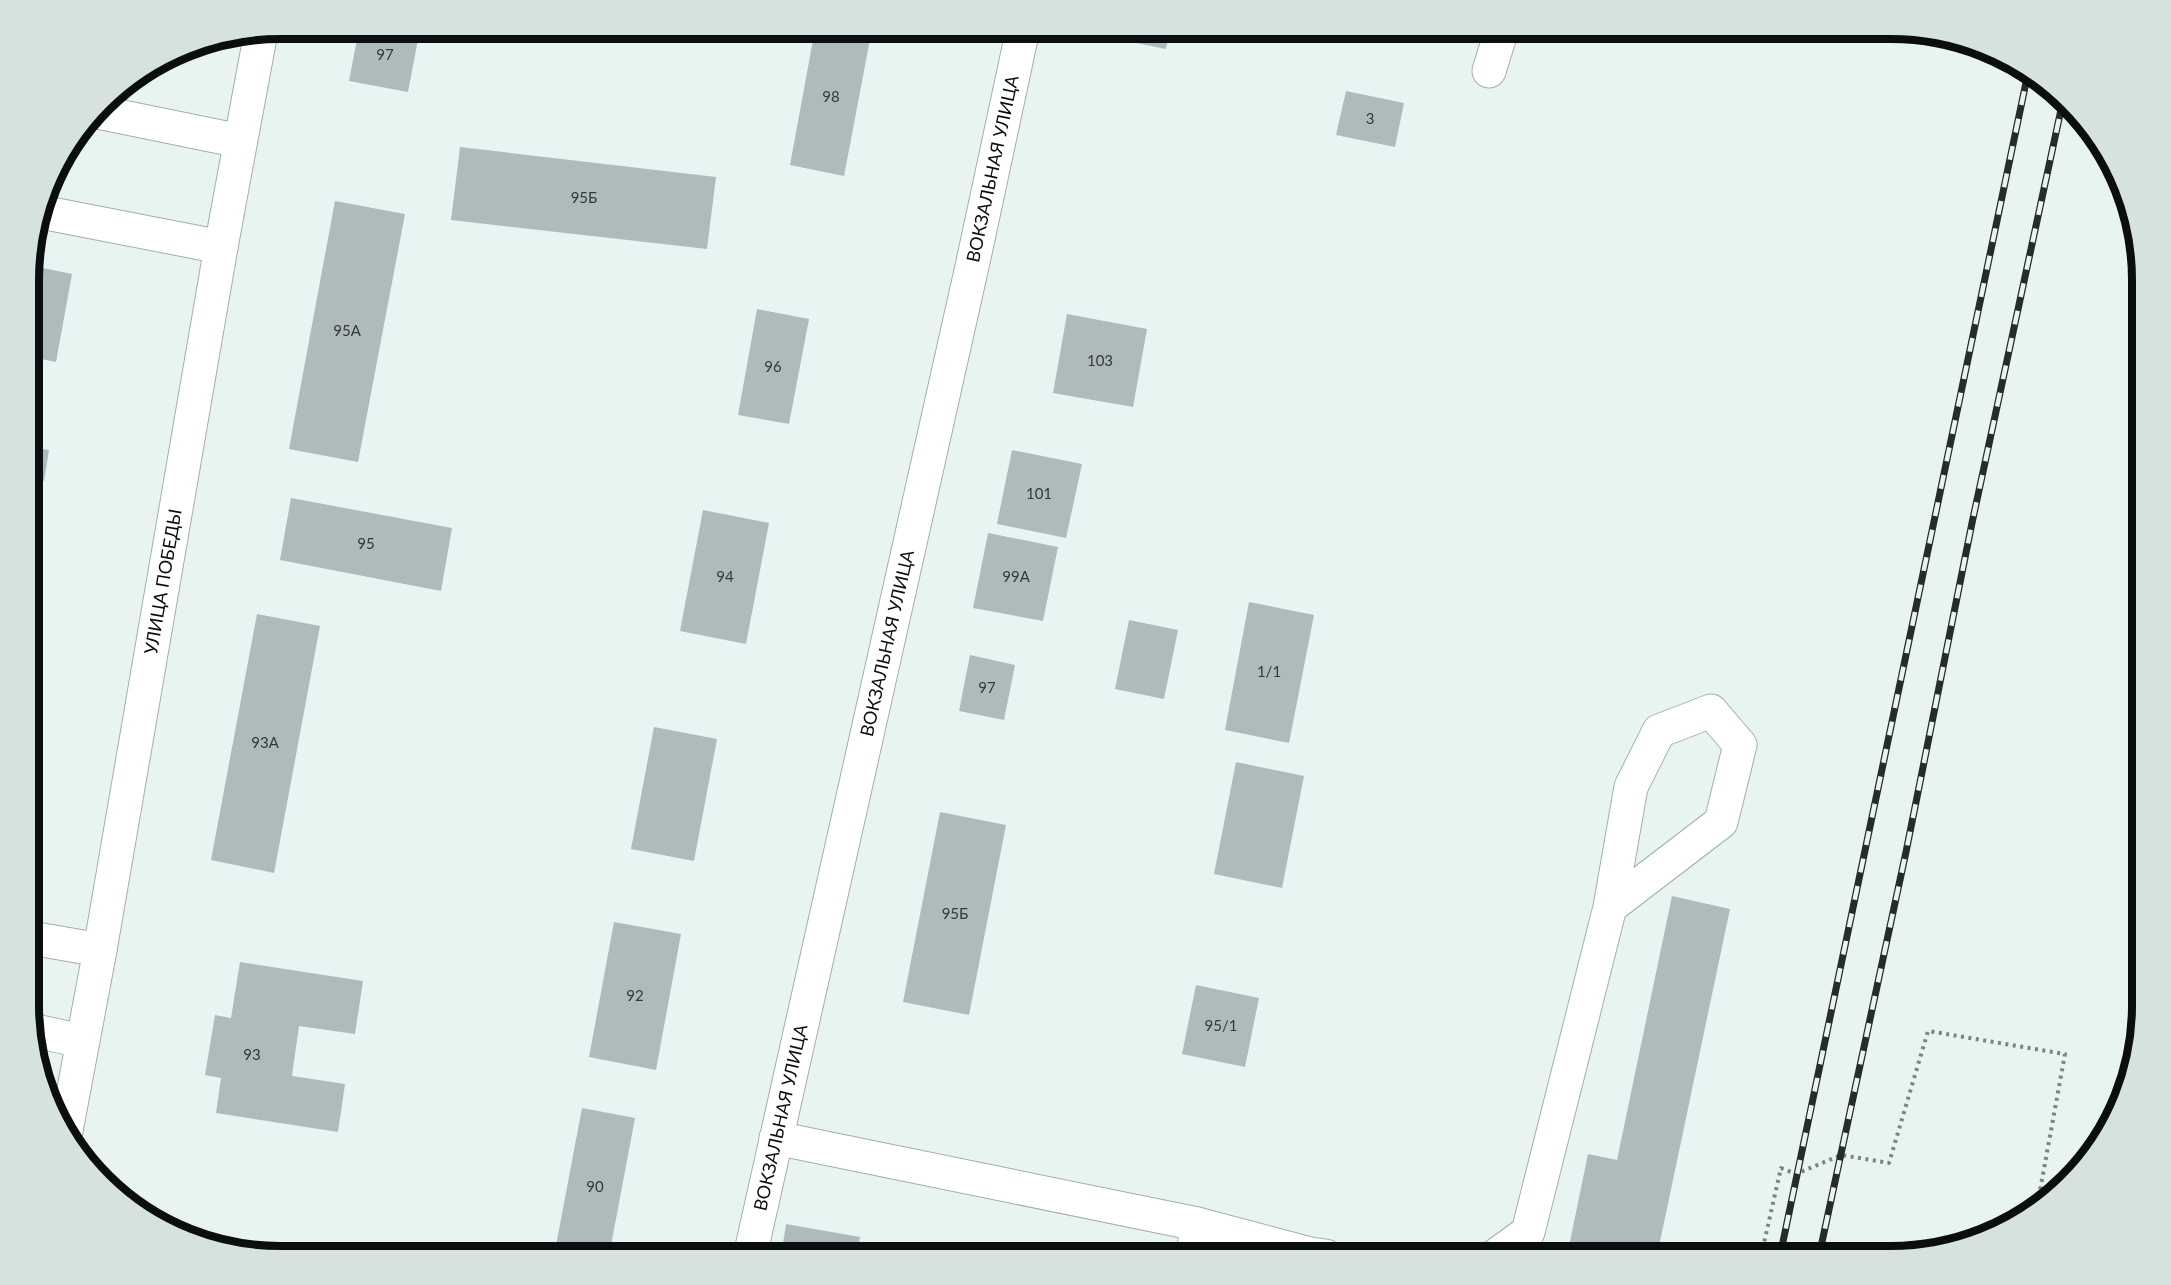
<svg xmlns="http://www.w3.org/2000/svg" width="2171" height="1285" font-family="Lato,sans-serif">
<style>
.building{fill:#afbabd}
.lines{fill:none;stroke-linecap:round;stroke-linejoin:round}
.minor-casing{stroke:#a3afac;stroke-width:35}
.path{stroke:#7c8483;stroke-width:4;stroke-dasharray:3 4.5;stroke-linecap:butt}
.minor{stroke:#fff;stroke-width:33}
.rail-casing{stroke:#262b2b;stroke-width:7}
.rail{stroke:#e8f4f2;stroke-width:4.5;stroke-dasharray:14;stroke-linecap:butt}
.labels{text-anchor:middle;stroke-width:6;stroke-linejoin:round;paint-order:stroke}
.number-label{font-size:15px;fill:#33393a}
.street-label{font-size:18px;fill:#0a0e0e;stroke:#e8f4f2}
.rim{fill:none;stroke:#0a0e0e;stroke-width:8}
</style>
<rect width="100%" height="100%" fill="#e8f4f2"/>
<g class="building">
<polygon points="359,29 420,29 408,92 349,81"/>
<polygon points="815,29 872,29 844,176 790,165"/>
<polygon points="1114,29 1170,29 1166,49 1112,38"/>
<polygon points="1346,91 1404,103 1395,147 1336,135"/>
<polygon points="460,147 716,177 707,249 451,220"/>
<polygon points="335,201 405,214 358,462 289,449"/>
<polygon points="38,267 72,274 56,362 31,357 31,308"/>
<polygon points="757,309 809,319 789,424 738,415"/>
<polygon points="1067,314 1147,329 1133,407 1053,393"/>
<polygon points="31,447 49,450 44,481 31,478"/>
<polygon points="1012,450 1082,464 1066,538 997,524"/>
<polygon points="291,498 452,528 441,591 280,560"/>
<polygon points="703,510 769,523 746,644 680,631"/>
<polygon points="31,524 37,525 32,555 31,555"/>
<polygon points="988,533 1058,547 1043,621 973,608"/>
<polygon points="1249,602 1314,615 1289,743 1225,730"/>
<polygon points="257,614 320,626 274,873 211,860"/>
<polygon points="1129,620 1178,630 1164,699 1115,689"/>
<polygon points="970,655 1015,665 1004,720 959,711"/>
<polygon points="654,727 717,739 694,861 631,849"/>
<polygon points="1236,762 1304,776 1282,888 1214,874"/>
<polygon points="940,812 1006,825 969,1015 903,1002"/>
<polygon points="1672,896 1730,909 1657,1256 1567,1256 1588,1154 1617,1160"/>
<polygon points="614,922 681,934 656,1070 589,1057"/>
<polygon points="240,962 363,981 355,1034 299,1026 292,1076 345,1084 338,1132 216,1113 221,1078 205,1075 215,1015 231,1018"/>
<polygon points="1196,985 1259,998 1245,1067 1182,1054"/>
<polygon points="582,1108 635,1118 609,1256 554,1256"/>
<polygon points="786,1224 860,1237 857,1256 781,1256"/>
</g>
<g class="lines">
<g class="minor-casing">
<g id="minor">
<polyline points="1489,71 1502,29"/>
<polyline points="98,112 240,141"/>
<polyline points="41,212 221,247"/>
<polyline points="31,938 100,950"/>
<polyline points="31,1030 82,1041"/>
<path id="s1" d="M66,1131L100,950L221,247L261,32"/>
<polyline points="776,1138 1197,1224 1193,1256"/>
<polyline points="1197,1224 1310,1254 1326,1256"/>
<path id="s2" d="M750,1256L973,262L1023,29"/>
<polyline points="1495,1256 1528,1232 1610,907 1631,787 1659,731 1711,711 1740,745 1721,822 1610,907"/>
</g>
</g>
<polyline class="path" points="1761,1256 1781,1168 1796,1174 1841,1155 1889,1163 1928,1031 2065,1054 2037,1207"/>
<use href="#minor" class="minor"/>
<g class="rail-casing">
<g id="rail">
<polyline points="1780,1256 2028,73"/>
<polyline points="1819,1256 1906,852 1972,523 2062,105"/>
</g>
</g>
<use href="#rail" class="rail"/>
</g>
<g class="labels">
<g class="number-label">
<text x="385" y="60">97</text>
<text x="831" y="102">98</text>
<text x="1370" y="124">3</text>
<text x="584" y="203">95Б</text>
<text x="347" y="336">95А</text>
<text x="1100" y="366">103</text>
<text x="773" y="372">96</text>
<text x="1039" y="499">101</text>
<text x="366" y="549">95</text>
<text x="725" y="582">94</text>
<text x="1016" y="582">99А</text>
<text x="1269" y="677">1/1</text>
<text x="987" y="693">97</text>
<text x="265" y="748">93А</text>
<text x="955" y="919">95Б</text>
<text x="635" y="1001">92</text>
<text x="1221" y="1031">95/1</text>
<text x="252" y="1060">93</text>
<text x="595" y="1192">90</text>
</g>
<g class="street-label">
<text dy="6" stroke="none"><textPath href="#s2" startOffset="1114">ВОКЗАЛЬНАЯ УЛИЦА</textPath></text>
<text dy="6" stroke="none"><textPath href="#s1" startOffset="558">УЛИЦА ПОБЕДЫ</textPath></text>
<text dy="6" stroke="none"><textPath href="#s2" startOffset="628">ВОКЗАЛЬНАЯ УЛИЦА</textPath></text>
<text dy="6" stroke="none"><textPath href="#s2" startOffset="142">ВОКЗАЛЬНАЯ УЛИЦА</textPath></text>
</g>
</g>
<path d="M0 0H2171V1285H0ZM280 39H1891A241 241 0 0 1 2132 280V1005A241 241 0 0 1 1891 1246H280A241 241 0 0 1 39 1005V280A241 241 0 0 1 280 39Z" fill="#d6e2e0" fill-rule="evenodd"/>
<path class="rim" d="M280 39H1891A241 241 0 0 1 2132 280V1005A241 241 0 0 1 1891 1246H280A241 241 0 0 1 39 1005V280A241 241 0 0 1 280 39Z"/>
</svg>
